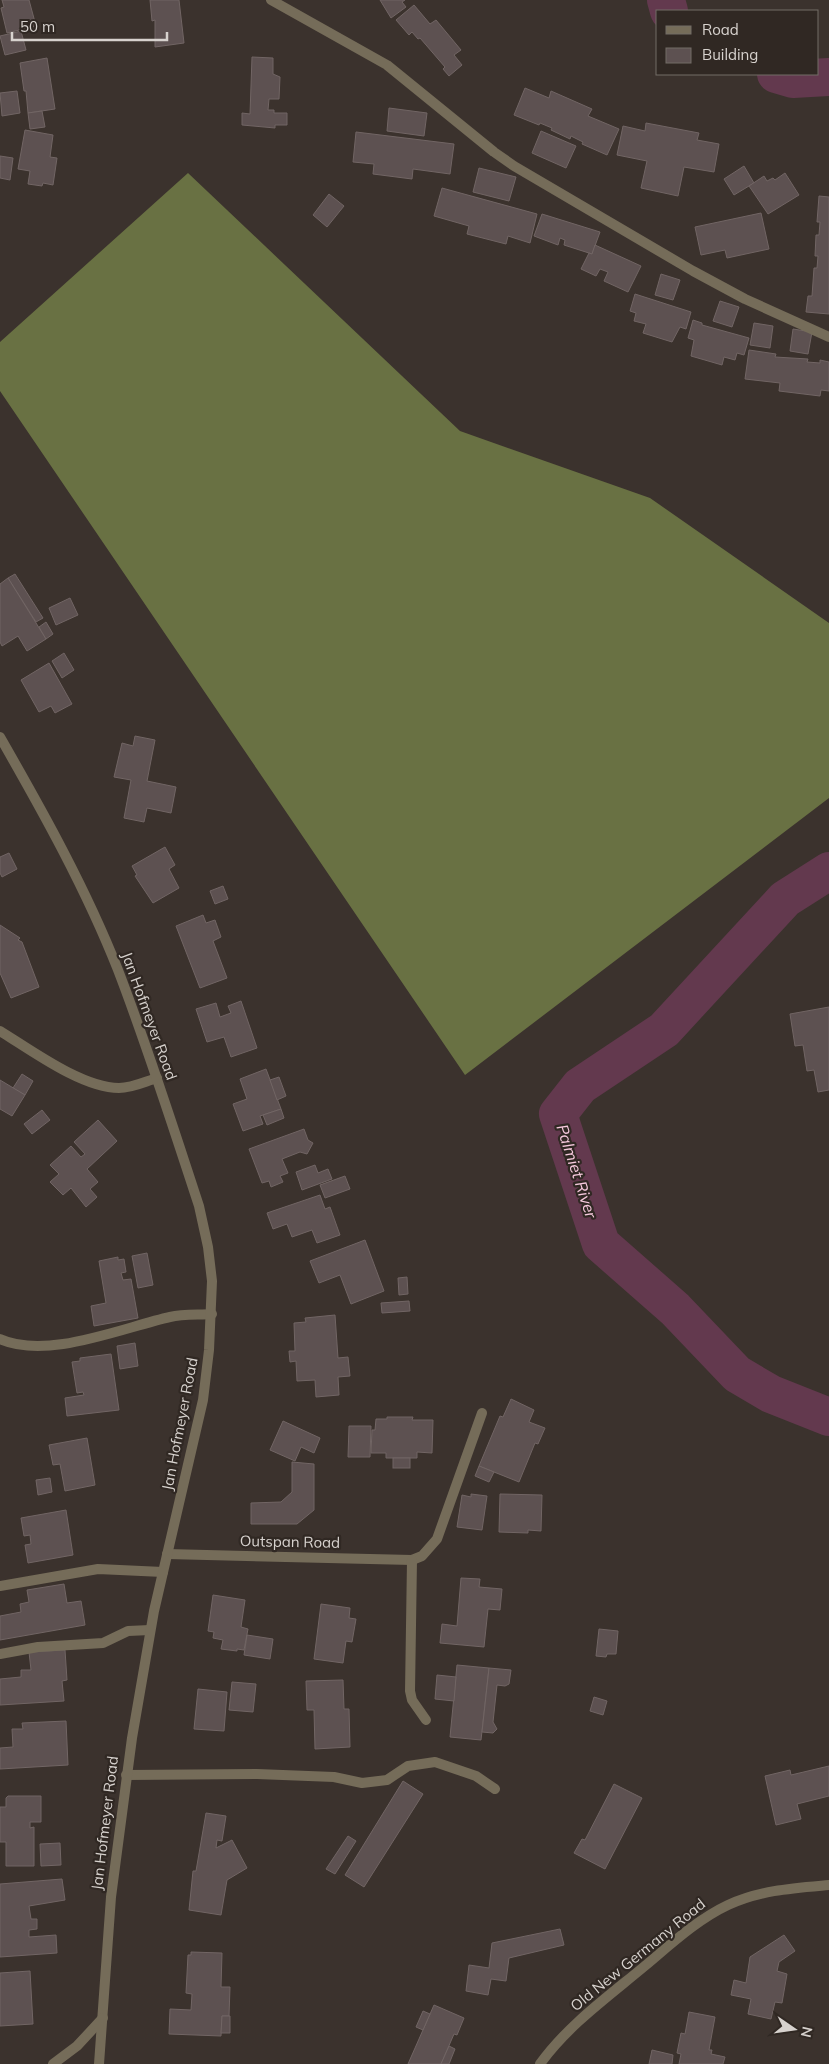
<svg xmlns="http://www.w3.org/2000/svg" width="829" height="2064" font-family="Mulish,sans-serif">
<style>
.forest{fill:#697143}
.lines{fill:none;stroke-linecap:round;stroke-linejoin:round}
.river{stroke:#63394e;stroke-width:38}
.building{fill:#5d5151;stroke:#716564}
.service{stroke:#756c59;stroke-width:10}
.minor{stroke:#756c59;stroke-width:10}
.tertiary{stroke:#756c59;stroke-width:10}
.labels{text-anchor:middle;stroke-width:4.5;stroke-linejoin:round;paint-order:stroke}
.street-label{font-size:15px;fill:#d7d2ce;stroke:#302823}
.water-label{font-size:16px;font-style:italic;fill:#f6c9dd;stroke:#302823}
</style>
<rect width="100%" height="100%" fill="#3b322d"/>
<polygon class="forest" points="188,173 460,431 650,498 829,623 829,798 465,1075 0,391 0,342"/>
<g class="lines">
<g class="river">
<polyline points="666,0 669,11"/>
<polyline points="776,74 793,79 829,77"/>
<polyline points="829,871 785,899 664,1030 580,1086 558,1114 601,1244 675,1309 737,1374 771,1394 829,1417"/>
</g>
</g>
<g class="building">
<polygon points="2,0 29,0 36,26 7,33 1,8 4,7"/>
<polygon points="150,0 179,0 184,43 155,47 155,20 152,21"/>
<polygon points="380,0 405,0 402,2 406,7 391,18"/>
<polygon points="414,5 430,24 436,20 461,50 454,55 462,65 449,76 443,69 445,67 420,38 418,39 412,32 409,35 396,20"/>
<polygon points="21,31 26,50 5,55 0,36"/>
<polygon points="252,57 273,58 273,74 280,77 279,99 269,99 268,110 274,110 274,113 287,113 287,125 275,125 275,128 242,125 242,113 250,114"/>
<polygon points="47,58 55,109 28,113 26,91 24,91 20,63"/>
<polygon points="525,88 549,98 551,91 592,109 588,116 619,129 607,155 582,144 583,142 571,136 570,139 551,130 552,128 540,123 539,125 514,115"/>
<polygon points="17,91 20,113 2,116 0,93"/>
<polygon points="389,108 427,113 424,136 387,131"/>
<polygon points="42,111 45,127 30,129 28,113"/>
<polygon points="646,123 699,133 697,140 719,144 714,172 684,167 678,196 641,188 647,161 617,155 623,126 645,131"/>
<polygon points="25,130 53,135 50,157 57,158 53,185 43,183 42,186 28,184 30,171 18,169"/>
<polygon points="541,131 576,146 566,168 532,153"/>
<polygon points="356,132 454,144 450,174 413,169 412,179 373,174 374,164 353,162"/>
<polygon points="0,156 13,158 10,180 0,178"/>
<polygon points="744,166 754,183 734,195 724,179"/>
<polygon points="479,168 516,177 509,201 473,192"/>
<polygon points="785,173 799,195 768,214 749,186 764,176 767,181 773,178 775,180"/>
<polygon points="442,188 537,214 530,243 508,236 506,244 467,234 469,226 434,216"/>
<polygon points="329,194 344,206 327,227 313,215"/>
<polygon points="819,196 829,197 829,314 806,312 808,296 812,296 814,268 817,268 818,256 815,256 816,235 819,235 820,222 817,222"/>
<polygon points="761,213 769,249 727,258 725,250 701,255 695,227"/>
<polygon points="542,214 600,232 592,254 564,245 565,240 560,238 558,245 534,236"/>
<polygon points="595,245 641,266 628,292 604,281 608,272 600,269 596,276 581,269 589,253 592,254"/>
<polygon points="661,274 680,280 673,300 655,295"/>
<polygon points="635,294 691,312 686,329 680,327 672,342 643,333 646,324 634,321 636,313 630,311"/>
<polygon points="720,301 739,307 732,327 713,321"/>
<polygon points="693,320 702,323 702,325 749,338 744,355 737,353 735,360 724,357 722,365 691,356 694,340 688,338"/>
<polygon points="754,323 773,326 770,348 750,345"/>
<polygon points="793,329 812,332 808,354 790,351"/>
<polygon points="749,350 776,354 775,357 808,359 807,362 820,363 820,360 829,362 829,391 821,390 820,396 779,391 780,383 745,379"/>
<polygon points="15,574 43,618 36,622 8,578"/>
<polygon points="8,578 46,639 27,651 18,636 2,646 0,642 0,584"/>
<polygon points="70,598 78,615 56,625 49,608"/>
<polygon points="46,622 53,634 46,639 39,627"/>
<polygon points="64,653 74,670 62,678 52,661"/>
<polygon points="49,663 72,704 55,713 51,706 39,712 21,680"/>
<polygon points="135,736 155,740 147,781 176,787 171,813 147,808 144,822 124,818 131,780 114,777 122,743 133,746"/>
<polygon points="165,847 175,865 169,869 179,888 153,903 135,876 137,875 132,866"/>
<polygon points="9,853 17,869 2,877 0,873 0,857"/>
<polygon points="223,886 228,899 215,904 210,891"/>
<polygon points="203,915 206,923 215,920 221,937 213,941 227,978 200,988 176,926"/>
<polygon points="0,925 20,938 18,940 22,942 39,987 11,998 0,973"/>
<polygon points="241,1001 257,1048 231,1057 224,1037 207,1042 196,1009 216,1003 220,1017 231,1013 228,1006"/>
<polygon points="829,1007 829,1090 818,1092 814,1070 807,1071 803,1045 795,1046 790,1014"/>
<polygon points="266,1069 281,1109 260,1116 263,1124 243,1131 233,1104 247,1099 240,1079"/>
<polygon points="22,1074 33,1081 25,1095 13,1088"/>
<polygon points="279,1077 286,1096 277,1100 270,1080"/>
<polygon points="0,1080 25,1095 12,1116 0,1109"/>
<polygon points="281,1109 284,1118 267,1125 263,1115"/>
<polygon points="42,1110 50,1120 32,1134 24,1124"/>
<polygon points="98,1120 117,1141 87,1169 98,1182 90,1189 97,1197 86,1207 71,1188 63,1195 50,1182 59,1174 50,1165 71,1146 81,1157 85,1154 74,1142"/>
<polygon points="304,1129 308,1140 313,1143 307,1154 300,1152 282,1159 288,1173 280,1176 283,1182 271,1187 269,1181 262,1183 249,1149"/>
<polygon points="315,1165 318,1173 328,1169 332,1179 302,1190 296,1172"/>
<polygon points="345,1176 350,1189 325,1198 320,1185"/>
<polygon points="320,1195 325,1209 330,1207 340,1235 317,1243 312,1230 292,1237 287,1224 273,1229 267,1213"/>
<polygon points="365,1240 384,1291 351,1304 340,1275 319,1283 310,1261"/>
<polygon points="147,1253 153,1285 138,1288 132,1256"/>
<polygon points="118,1257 118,1260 124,1259 126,1272 121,1273 123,1280 131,1279 138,1318 94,1326 91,1306 106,1303 99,1261"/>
<polygon points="407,1277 408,1294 399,1295 398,1278"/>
<polygon points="409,1301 410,1311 382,1313 381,1303"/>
<polygon points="335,1315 338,1358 348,1357 350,1376 338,1377 339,1395 316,1397 315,1380 297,1381 296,1361 290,1362 289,1351 295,1351 294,1323 306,1322 305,1318"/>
<polygon points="135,1343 138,1366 120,1369 117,1346"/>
<polygon points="111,1354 119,1410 67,1416 65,1398 84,1395 83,1392 77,1393 72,1362 80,1361 80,1358"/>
<polygon points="511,1399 534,1410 529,1422 545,1428 538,1444 535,1443 519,1482 479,1466 500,1416 503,1417"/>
<polygon points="387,1417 413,1417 412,1420 433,1420 432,1453 417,1452 417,1458 386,1458 386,1453 371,1453 372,1430 375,1430 376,1419 387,1419"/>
<polygon points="283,1421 320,1438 314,1453 301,1447 295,1461 270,1450"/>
<polygon points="349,1426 371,1426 370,1457 348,1457"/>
<polygon points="87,1438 95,1485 65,1491 60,1464 53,1465 49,1445"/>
<rect x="393" y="1458" width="17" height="10"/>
<polygon points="292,1462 314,1464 314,1510 297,1524 251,1524 251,1503 281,1502 292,1492"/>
<polygon points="479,1466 494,1472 489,1482 475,1476"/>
<polygon points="50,1478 52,1492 38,1495 36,1480"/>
<polygon points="471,1494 487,1496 482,1530 457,1527 462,1495 471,1497"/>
<polygon points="500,1494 542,1495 541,1531 528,1530 528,1533 499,1532"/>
<polygon points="66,1510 73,1555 28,1563 25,1545 31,1544 30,1535 24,1536 21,1518"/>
<polygon points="461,1578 480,1579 479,1587 502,1589 500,1610 488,1609 484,1647 440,1643 442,1624 457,1626"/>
<polygon points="64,1584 67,1603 81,1601 85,1625 0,1640 0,1616 21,1612 20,1604 29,1602 27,1590"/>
<polygon points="213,1595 245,1600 241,1627 248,1629 244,1650 237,1649 237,1651 221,1649 223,1640 213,1638 214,1632 208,1631"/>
<polygon points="321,1604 350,1608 349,1618 356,1619 352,1642 346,1641 343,1663 314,1659"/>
<polygon points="599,1629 618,1631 616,1654 607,1654 606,1657 596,1656"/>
<polygon points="247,1635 273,1639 270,1659 244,1655"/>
<polygon points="65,1650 67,1680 62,1681 64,1701 0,1705 0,1679 21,1677 21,1670 31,1670 29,1652"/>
<polygon points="457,1665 489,1668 481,1740 450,1737"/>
<polygon points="489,1668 511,1670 509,1684 505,1686 497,1685 493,1722 497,1729 493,1733 482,1732"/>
<polygon points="437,1675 456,1677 454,1701 435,1699"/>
<polygon points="343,1680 344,1709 349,1709 350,1747 315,1749 314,1710 307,1710 306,1681"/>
<polygon points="232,1682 256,1684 253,1712 229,1710"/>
<polygon points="198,1689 227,1692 224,1731 194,1729"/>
<polygon points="594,1697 607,1701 603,1715 590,1711"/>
<polygon points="66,1721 68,1765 0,1769 0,1748 13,1747 12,1729 23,1729 22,1723"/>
<polygon points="829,1766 829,1796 797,1804 801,1819 776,1825 765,1776 790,1770 791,1775"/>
<polygon points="403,1781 423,1794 364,1887 345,1875"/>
<polygon points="614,1784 642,1798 605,1869 574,1853 582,1839 585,1840"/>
<polygon points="8,1796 41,1796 41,1822 30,1822 30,1828 34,1827 34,1866 6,1866 6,1842 0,1842 0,1807 6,1807 6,1798"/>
<polygon points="206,1813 226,1816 222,1841 217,1840 216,1848 232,1840 247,1868 227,1880 221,1915 189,1910 193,1871 196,1871"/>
<polygon points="348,1836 356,1841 335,1874 326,1869"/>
<polygon points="60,1843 61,1865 41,1866 40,1844"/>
<polygon points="62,1879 65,1900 29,1906 31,1919 37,1919 37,1929 29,1930 29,1937 56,1935 57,1953 0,1957 0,1884"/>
<polygon points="560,1929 564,1945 509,1958 506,1981 491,1979 488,1995 466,1991 469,1965 489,1968 492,1943"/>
<polygon points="784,1935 795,1951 779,1962 777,1971 787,1974 782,2003 775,2002 771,2019 748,2014 751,1999 731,1995 734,1980 746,1983 750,1957"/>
<polygon points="191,1952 222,1953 221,1987 230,1987 229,2016 222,2016 221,2036 169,2034 170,2009 191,2010 192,1994 186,1993 188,1955 191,1955"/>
<polygon points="30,1971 33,2024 0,2026 0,1973"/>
<polygon points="434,2005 464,2018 457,2035 454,2034 441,2064 408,2064"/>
<polygon points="423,2011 430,2014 423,2030 416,2027"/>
<polygon points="689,2012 715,2017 709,2050 712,2050 711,2054 725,2057 723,2064 679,2064 681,2054 677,2053 681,2033 685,2034"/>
<polygon points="222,2016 230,2016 230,2033 221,2033"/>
<polygon points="449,2046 455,2049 449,2064 441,2064"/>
<polygon points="652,2050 673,2055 672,2064 649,2064"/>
</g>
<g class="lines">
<g class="service">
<path d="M0,1339C47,1360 121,1328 170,1317C183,1314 198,1315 212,1314"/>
<polyline points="126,1775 257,1774 334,1777 362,1783 387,1780 408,1766 435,1762 476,1776 495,1789"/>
</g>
<g class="minor">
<polyline points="271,0 387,65 494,152 514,166 693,271 745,299 829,337"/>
<path d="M0,1031C31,1050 82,1088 119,1088C132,1088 144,1082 157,1078"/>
<polyline points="167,1554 412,1560 422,1556 437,1539 482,1413"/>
<polyline points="412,1560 410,1691 412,1700 426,1720"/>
<polyline points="0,1586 98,1569 163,1572"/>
<polyline points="0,1654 38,1647 103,1643 128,1631 150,1630"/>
<path d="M540,2064C568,2025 609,1996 646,1965C671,1944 698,1919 728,1905C760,1890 795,1888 829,1885"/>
</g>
<g class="tertiary">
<path d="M0,737C43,812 86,889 118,970C148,1048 173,1127 199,1206L208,1247L212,1281L209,1350L203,1400L154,1611L132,1738L111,1897L99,2064"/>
<polyline points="53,2064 77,2046 103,2018"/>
</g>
</g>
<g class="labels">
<g class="street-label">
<text transform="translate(149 1016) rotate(70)" y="5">Jan Hofmeyer Road</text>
<text transform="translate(180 1424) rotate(-79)" y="5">Jan Hofmeyer Road</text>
<text transform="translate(290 1542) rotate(1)" y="5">Outspan Road</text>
<text transform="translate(105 1823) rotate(-83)" y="5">Jan Hofmeyer Road</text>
<text transform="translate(638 1955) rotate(-39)" y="5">Old New Germany Road</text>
</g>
<g class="water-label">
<text transform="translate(577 1171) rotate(72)" y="6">Palmiet River</text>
</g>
</g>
<rect x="656" y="10" width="162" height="65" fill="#302823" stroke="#736c67"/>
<rect x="666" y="26" width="25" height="8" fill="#756c59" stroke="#736c67"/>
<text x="702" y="35" font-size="15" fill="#d7d2ce">Road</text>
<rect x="666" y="48" width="25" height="15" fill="#5d5151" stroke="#736c67"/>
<text x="702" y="60" font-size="15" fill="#d7d2ce">Building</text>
<g transform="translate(794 2029) rotate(103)" stroke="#302823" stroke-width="4" paint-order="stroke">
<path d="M0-4L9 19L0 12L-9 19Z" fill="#d7d2ce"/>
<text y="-8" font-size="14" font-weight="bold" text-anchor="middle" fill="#d7d2ce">N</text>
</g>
<path d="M12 32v8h155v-8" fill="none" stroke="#d7d2ce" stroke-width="2.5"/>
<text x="20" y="32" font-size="15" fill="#d7d2ce" stroke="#302823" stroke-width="4" paint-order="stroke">50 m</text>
</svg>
